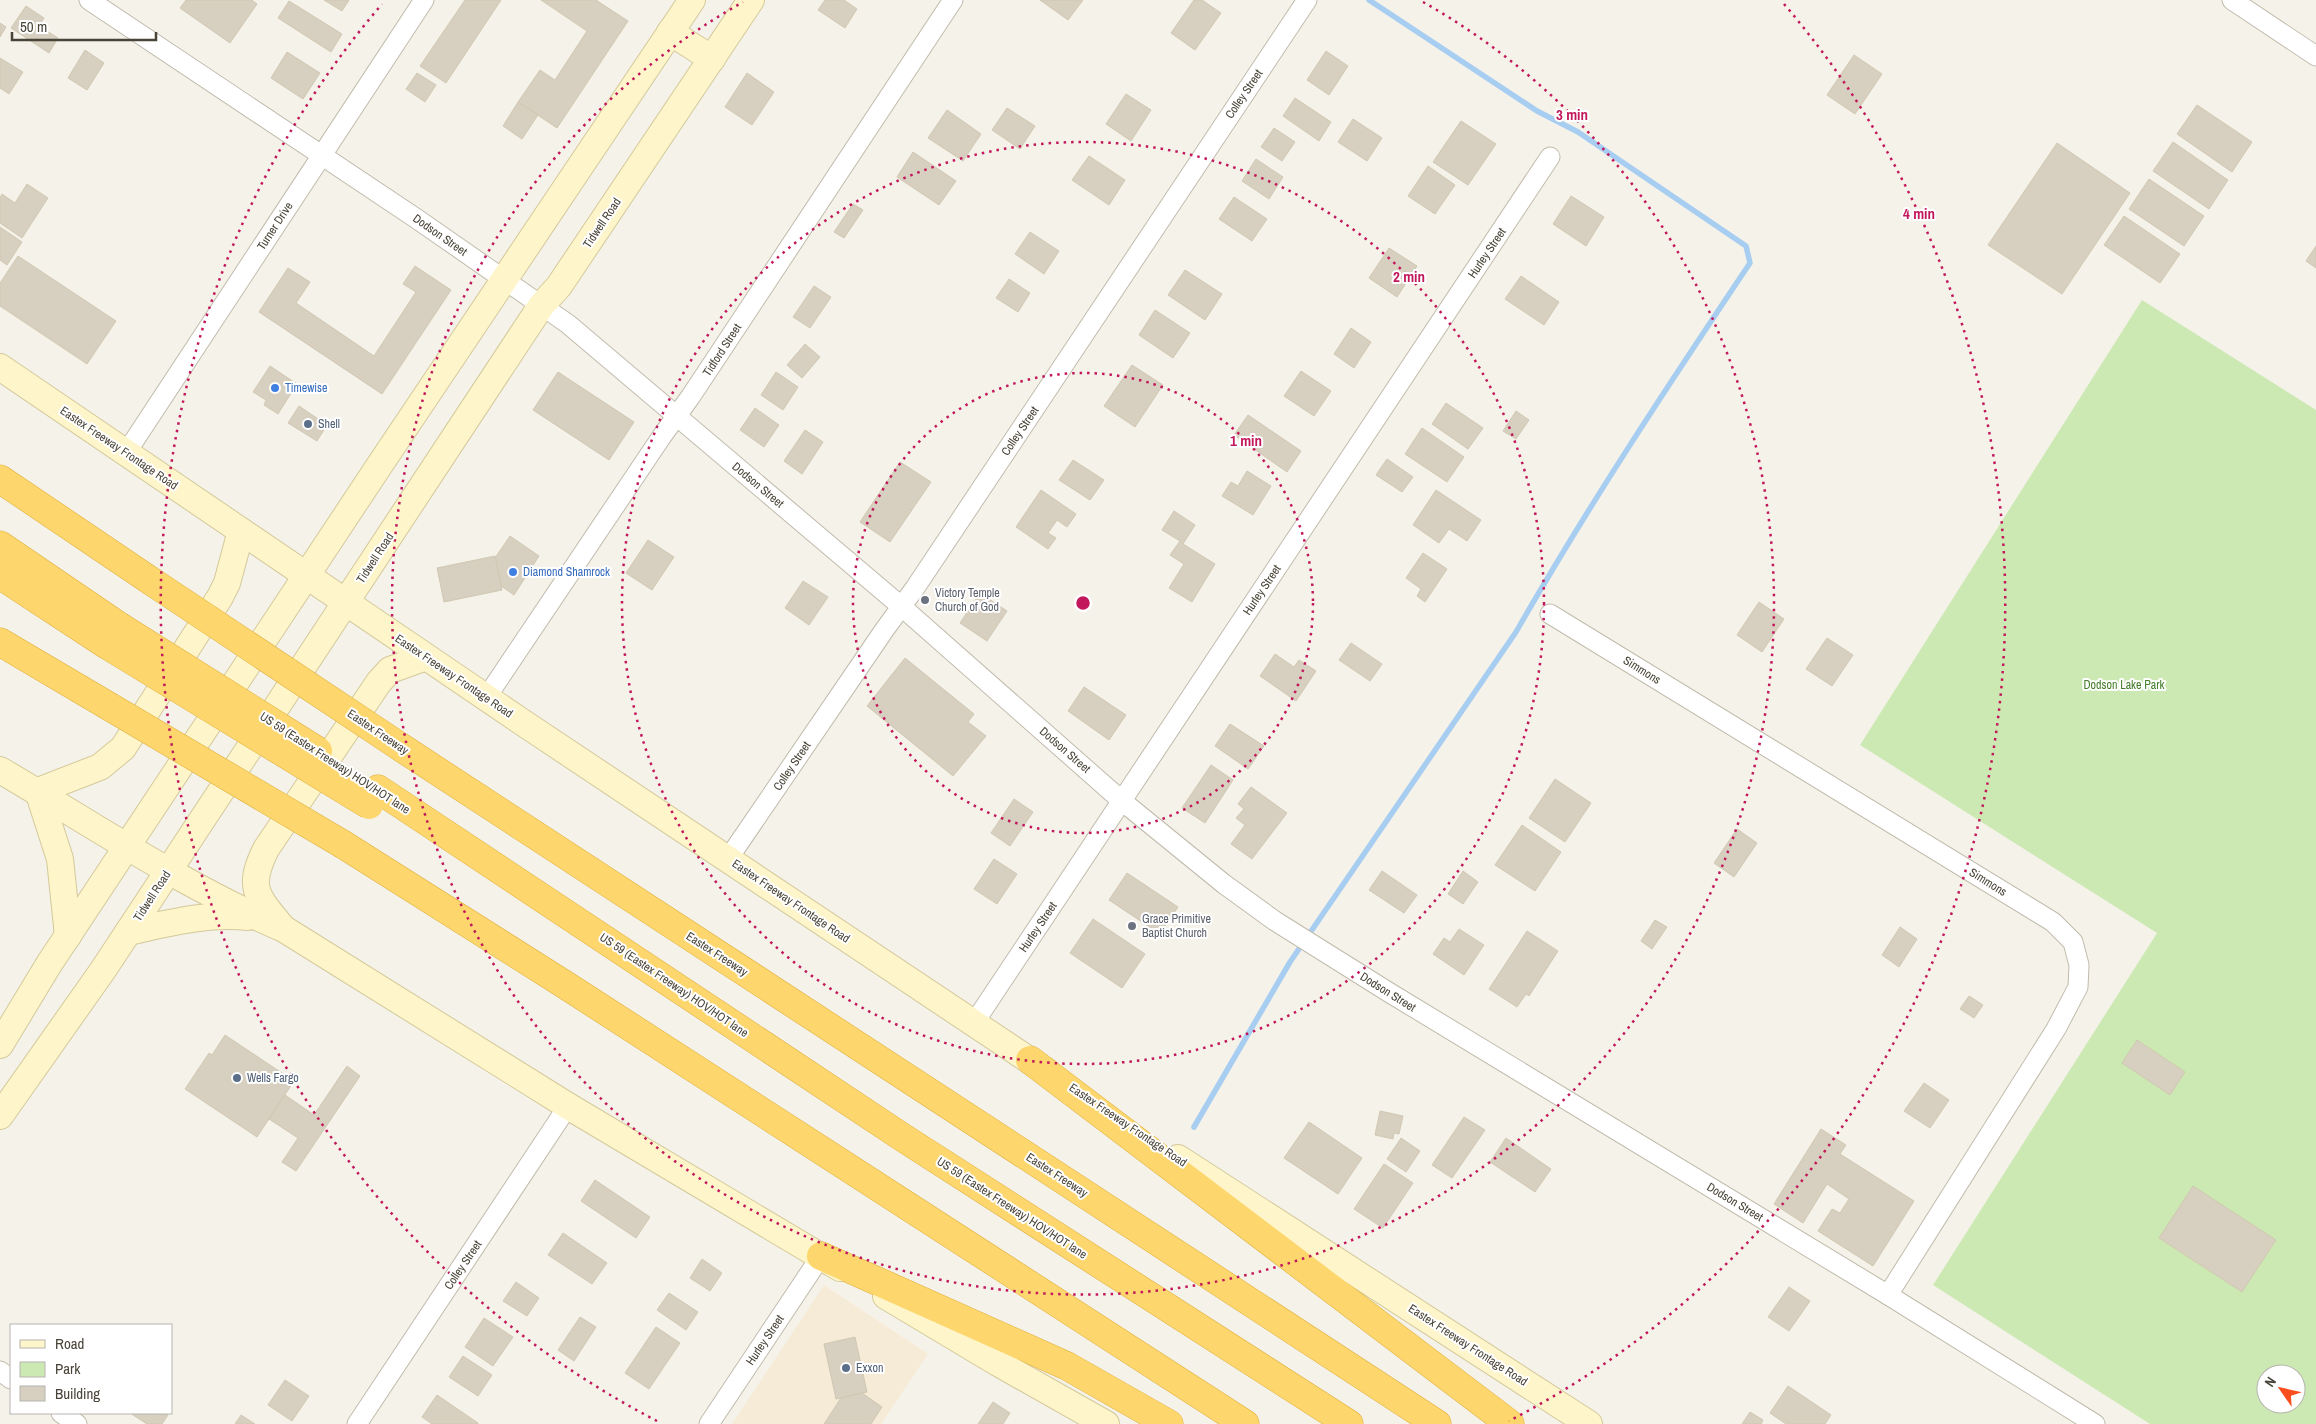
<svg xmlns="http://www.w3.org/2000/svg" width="2316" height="1424" font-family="'Archivo Narrow',sans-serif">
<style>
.commercial{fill:#f6ebd6}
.green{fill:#cde9b3;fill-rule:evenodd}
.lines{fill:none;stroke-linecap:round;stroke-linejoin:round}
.stream{stroke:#a7cdf1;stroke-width:5.5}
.building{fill:#d7cfbf;stroke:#d1c8b2}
.street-casing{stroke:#c1bbac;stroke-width:21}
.secondary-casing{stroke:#d4c99a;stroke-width:28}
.highway-casing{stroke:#ddad3b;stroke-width:29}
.street{stroke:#fff;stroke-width:19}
.secondary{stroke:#fef5cb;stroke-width:26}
.highway{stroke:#fdd76d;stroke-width:28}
.highway-bridge-casing{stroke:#ddad3b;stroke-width:29;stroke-linecap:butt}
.highway-bridge{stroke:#fdd76d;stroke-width:28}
.ring{fill:none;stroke:#c2185b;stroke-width:2.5;stroke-dasharray:2.5 5}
.shop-dot{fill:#3f7fe0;stroke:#fff;stroke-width:2}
.service-dot{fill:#5c6f8a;stroke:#fff;stroke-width:2}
.worship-dot{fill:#6b7280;stroke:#fff;stroke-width:2}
.labels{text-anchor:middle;stroke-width:4;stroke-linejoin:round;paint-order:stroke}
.street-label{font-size:12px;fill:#494438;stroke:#fff}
.shop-label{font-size:12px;fill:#366cbe;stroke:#fff;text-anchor:start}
.service-label{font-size:12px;fill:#4e5e75;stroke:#fff;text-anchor:start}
.worship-label{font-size:12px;fill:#5b616d;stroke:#fff;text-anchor:start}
.park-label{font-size:12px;fill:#437c2a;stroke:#fff}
.centre{fill:#c2185b;stroke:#fff;stroke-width:2.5}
.ring-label{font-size:15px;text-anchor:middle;font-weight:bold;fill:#c2185b;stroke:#fff;stroke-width:4;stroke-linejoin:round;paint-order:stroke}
</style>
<rect width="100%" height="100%" fill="#f5f2ea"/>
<polygon class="commercial" points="824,1285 928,1354 881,1424 732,1424"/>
<path class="green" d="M2142,300L2316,410V1424H2150L1933,1285L2157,933L1860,745ZM2266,1374H2296V1404H2266Z"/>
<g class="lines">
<path class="stream" d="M1194,1127L1290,962L1516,632C1588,506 1669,384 1750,263L1746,246L1578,132L1537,111L1369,0"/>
</g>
<g class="building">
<polygon points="186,0 252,0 257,4 230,43 180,8"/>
<polygon points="324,0 349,0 342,11"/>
<polygon points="465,0 501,0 446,83 420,66"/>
<polygon points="541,0 596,0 628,21 557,128 518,102 540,70 555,80 587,31"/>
<polygon points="825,0 844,0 857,9 845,28 818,10"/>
<polygon points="1040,0 1083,0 1068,20"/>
<polygon points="1194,0 1202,0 1221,13 1195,50 1171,33"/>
<polygon points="289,1 342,34 331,52 278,18"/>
<polygon points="26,6 44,18 39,26 58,38 49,53 11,28"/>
<polygon points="0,23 6,27 0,37"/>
<polygon points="85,50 104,63 87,90 68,78"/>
<polygon points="1326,51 1348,66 1329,95 1307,80"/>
<polygon points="287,52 320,73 303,99 271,78"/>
<polygon points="1854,55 1882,74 1855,114 1827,95"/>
<polygon points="0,58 23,72 9,94 0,88"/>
<polygon points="417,73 436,85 425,102 406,89"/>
<polygon points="747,73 774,92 752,125 725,107"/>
<polygon points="1126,94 1151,110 1131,141 1106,124"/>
<polygon points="1295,98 1331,122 1319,141 1283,116"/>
<polygon points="518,102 538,115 522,139 503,126"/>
<polygon points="2197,105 2252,142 2232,172 2177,134"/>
<polygon points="1007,108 1035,126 1020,149 992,130"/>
<polygon points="947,110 981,134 963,161 928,138"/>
<polygon points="1353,119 1382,138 1367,161 1338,142"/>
<polygon points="1461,121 1496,144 1468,185 1433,162"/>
<polygon points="1274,128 1295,142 1282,161 1261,147"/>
<polygon points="2173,142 2228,180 2209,209 2153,171"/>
<polygon points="2057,143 2130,193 2062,294 1988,245"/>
<polygon points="913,152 956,181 939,205 897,177"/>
<polygon points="1089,156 1125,180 1109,205 1072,180"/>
<polygon points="1256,159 1283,177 1269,199 1242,181"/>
<polygon points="1428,166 1455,185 1435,214 1408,196"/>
<polygon points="2149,179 2204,216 2184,246 2129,209"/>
<polygon points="27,184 48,198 22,238 0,223 0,198 2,194 15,203"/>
<polygon points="1571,196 1604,217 1586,246 1553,224"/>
<polygon points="1234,197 1267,219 1252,241 1219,219"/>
<polygon points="853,204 863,210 844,238 834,232"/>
<polygon points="2124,216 2180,254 2160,283 2104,245"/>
<polygon points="0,227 22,242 7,265 0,260"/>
<polygon points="1030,232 1059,251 1044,274 1015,254"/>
<polygon points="2316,246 2316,268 2306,261"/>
<polygon points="1389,248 1417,266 1397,297 1369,278"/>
<polygon points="18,256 116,321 87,364 0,306 0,283"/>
<polygon points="415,266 451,290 382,394 259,312 288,268 310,282 296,303 374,356 416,292 403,284"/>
<polygon points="1185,270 1222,294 1205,320 1168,295"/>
<polygon points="1521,276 1559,302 1544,325 1505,299"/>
<polygon points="1009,279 1030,293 1018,312 996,298"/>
<polygon points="814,286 831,297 810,328 793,317"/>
<polygon points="1155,310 1190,333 1173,358 1139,335"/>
<polygon points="1351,328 1371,342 1354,368 1334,354"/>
<polygon points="805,344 820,357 802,378 787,365"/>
<polygon points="1132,365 1163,385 1135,427 1104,406"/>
<polygon points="270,366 297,384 278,414 264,405 266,400 253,392"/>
<polygon points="1301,371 1331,391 1314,416 1284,396"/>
<polygon points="558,372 634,422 609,460 533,410"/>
<polygon points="776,372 798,387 783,410 761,395"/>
<polygon points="1446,403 1483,428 1468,449 1432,424"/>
<polygon points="299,406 327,425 317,441 288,423"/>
<polygon points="755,408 779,425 764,447 740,430"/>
<polygon points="1516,411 1529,420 1516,439 1503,431"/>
<polygon points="1248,415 1301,451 1287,472 1234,435"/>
<polygon points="1422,428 1464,457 1447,482 1405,454"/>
<polygon points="805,430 823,442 802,474 784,461"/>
<polygon points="1387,459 1413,477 1402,492 1376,475"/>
<polygon points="1073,460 1104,480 1090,500 1059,480"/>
<polygon points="900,462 931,482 890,542 860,522"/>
<polygon points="1247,471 1271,486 1253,515 1222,496 1231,482 1238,486"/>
<polygon points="1041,490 1076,514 1067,527 1057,520 1048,533 1056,538 1048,549 1016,527"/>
<polygon points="1436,490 1481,520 1467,541 1449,529 1439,543 1413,525"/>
<polygon points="1174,511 1195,525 1183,544 1215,564 1192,602 1169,588 1184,564 1170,555 1180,541 1162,530"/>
<polygon points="510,536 539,556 514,595 501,586 495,558"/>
<polygon points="648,540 674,557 652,590 626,573"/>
<polygon points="1423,553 1447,569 1425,602 1417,596 1421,589 1406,578"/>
<polygon points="495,556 502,590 444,602 437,568"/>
<polygon points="803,581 828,597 809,625 785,608"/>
<polygon points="980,593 1007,611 987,641 960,623"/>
<polygon points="1759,602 1784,619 1762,652 1737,635"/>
<polygon points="1827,638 1853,655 1832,686 1806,669"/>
<polygon points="1351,643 1382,664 1370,681 1339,660"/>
<polygon points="1275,654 1294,667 1299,660 1316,671 1296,701 1260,676"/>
<polygon points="905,658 974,714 968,722 986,736 953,776 867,706"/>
<polygon points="1084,687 1126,715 1109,740 1068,711"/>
<polygon points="1230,724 1264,746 1248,769 1215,746"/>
<polygon points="1211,765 1233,780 1205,823 1182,808"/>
<polygon points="1555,779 1591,803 1565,842 1529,818"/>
<polygon points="1251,787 1287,813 1252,859 1231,844 1245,825 1236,818 1244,809 1238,804"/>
<polygon points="1014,799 1033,812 1010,846 991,833"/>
<polygon points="1522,825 1561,852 1535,891 1495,865"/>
<polygon points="1737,829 1757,843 1734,877 1714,863"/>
<polygon points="994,859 1017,874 997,904 974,889"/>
<polygon points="1382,871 1417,895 1404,913 1369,890"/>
<polygon points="1463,871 1478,882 1463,904 1448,894"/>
<polygon points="1127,873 1178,907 1160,934 1109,900"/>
<polygon points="1093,919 1145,954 1122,988 1070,953"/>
<polygon points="1655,920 1667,927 1652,949 1641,941"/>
<polygon points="1900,927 1917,939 1899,967 1882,955"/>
<polygon points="1459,929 1484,945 1464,975 1433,954 1444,938 1450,942"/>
<polygon points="1527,931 1558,951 1529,996 1526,994 1517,1007 1489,989"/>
<polygon points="1969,996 1983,1005 1974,1018 1960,1009"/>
<polygon points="225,1035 294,1081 257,1137 185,1089 209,1053 212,1055"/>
<polygon points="2137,1040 2185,1072 2170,1095 2122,1063"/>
<polygon points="347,1066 360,1076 296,1171 282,1162 298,1138 269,1119 285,1095 314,1115"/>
<polygon points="1924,1083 1949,1100 1930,1128 1904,1111"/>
<polygon points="1380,1111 1403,1116 1399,1134 1394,1133 1393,1139 1375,1135"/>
<polygon points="1464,1117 1485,1130 1452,1178 1432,1165"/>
<polygon points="1309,1122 1362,1158 1338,1194 1284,1158"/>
<polygon points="1821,1129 1846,1145 1840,1154 1914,1201 1873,1266 1818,1231 1832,1209 1840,1213 1849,1199 1827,1184 1803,1223 1774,1204"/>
<polygon points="1401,1138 1420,1151 1406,1172 1387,1159"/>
<polygon points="1506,1138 1551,1169 1535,1192 1490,1162"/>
<polygon points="1384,1164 1413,1183 1383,1228 1354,1209"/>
<polygon points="595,1180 650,1217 636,1238 581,1201"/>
<polygon points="2193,1186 2276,1240 2242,1292 2159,1238"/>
<polygon points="563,1233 607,1263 592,1284 548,1255"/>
<polygon points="702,1259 722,1273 710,1291 690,1278"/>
<polygon points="516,1282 539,1298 527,1316 503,1301"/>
<polygon points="1789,1287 1810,1301 1789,1331 1768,1317"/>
<polygon points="669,1293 698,1312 686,1330 657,1310"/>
<polygon points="580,1317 596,1327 574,1361 558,1350"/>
<polygon points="484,1318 513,1337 493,1366 465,1347"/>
<polygon points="656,1327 680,1343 649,1389 625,1373"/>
<polygon points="855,1337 867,1392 836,1399 824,1344"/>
<polygon points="463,1356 492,1375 478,1396 449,1377"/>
<polygon points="285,1380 309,1396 292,1421 268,1405"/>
<polygon points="1788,1386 1831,1415 1825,1424 1786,1424 1770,1413"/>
<polygon points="862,1393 882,1407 871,1424 824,1424 841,1398"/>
<polygon points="437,1395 478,1423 478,1424 432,1424 422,1417"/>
<polygon points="993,1402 1010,1413 1003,1424 978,1424"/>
<polygon points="1750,1412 1763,1420 1761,1424 1742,1424"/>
<polygon points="130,1413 166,1413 168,1415 162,1424 147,1424"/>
<polygon points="241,1415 255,1424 235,1424"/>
</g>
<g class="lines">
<g class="street-casing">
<g id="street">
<polyline points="89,0 417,219 568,324 902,607 1122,801 1224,884 1275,921 1390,993 1888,1295 2095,1424"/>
<polyline points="2232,0 2316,56"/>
<polyline points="126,453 424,0"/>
<polyline points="1550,614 2053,922 2073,942 2079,965 2078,987 2056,1029 1888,1295"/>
<polyline points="486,698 662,436 691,396 953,0"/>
<polyline points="728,859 885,629 915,588 1307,0"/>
<polyline points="974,1023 1550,157"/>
<polyline points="0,1371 11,1379"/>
<polyline points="61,1413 77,1424"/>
<polyline points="357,1424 568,1106"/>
<polyline points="709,1424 821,1256"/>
</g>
</g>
<g class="secondary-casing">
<g id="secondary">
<polyline points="670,32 712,59"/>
<polyline points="0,367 522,722 1047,1072"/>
<path d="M0,770C92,824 185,887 284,929L568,1106L840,1268"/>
<polyline points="38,791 100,767 123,748 220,597 227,583 241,531"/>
<polyline points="38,791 60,859 68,936"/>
<path d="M282,927C256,896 247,887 266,849L379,682L390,670L426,657"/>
<path d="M128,932C169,923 206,913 248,917"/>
<polyline points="0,1045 49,964 381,463 692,0"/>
<polyline points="0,1116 103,970 541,306 559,286 751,0"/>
<polyline points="1178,1158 1589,1424"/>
<polyline points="886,1296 998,1363 1106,1424"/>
</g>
</g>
<g class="highway-casing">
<g id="highway">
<polyline points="0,479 151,581"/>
<polyline points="0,545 119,626"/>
<polyline points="0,575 107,645"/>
<polyline points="0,642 78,688"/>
<polyline points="402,748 1437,1424"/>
<polyline points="378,789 902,1137 1349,1424"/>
<polyline points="344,845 567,986 1245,1424"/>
<polyline points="1030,1060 1510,1424"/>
<polyline points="821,1256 1067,1366 1169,1424"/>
</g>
</g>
<use href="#street" class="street"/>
<use href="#secondary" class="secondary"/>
<use href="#highway" class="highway"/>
<g class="highway-bridge-casing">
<g id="highway-bridge">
<polyline points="151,581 402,748"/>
<polyline points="119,626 318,751"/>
<polyline points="107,645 369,805"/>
<polyline points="78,688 344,845"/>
</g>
</g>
<use href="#highway-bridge" class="highway-bridge"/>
</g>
<g class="ring">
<circle cx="1083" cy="603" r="230"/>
<circle cx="1083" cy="603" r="461"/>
<path d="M1423 2A691 691 0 1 1 743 2"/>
<path d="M657 1421A922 922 0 0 1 382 4M1784 4A922 922 0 0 1 1509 1421"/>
</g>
<g class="shop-dot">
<circle cx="275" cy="388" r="5"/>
<circle cx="513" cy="572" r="5"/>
</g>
<g class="service-dot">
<circle cx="308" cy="424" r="5"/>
<circle cx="237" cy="1078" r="5"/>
<circle cx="846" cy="1368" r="5"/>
</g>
<g class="worship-dot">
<circle cx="925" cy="600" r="5"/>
<circle cx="1132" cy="926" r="5"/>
</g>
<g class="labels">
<g class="street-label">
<text transform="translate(1244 94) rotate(-56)" y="4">Colley Street</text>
<text transform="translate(602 223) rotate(-56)" y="4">Tidwell Road</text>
<text transform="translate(275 226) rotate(-57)" y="4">Turner Drive</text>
<text transform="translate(440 235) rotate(35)" y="4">Dodson Street</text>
<text transform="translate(1487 253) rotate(-56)" y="4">Hurley Street</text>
<text transform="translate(722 350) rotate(-57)" y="4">Tidford Street</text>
<text transform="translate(1020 431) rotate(-56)" y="4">Colley Street</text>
<text transform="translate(119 448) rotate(34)" y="4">Eastex Freeway Frontage Road</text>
<text transform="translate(758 485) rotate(40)" y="4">Dodson Street</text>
<text transform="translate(375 558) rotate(-57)" y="4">Tidwell Road</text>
<text transform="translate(1262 590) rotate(-56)" y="4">Hurley Street</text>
<text transform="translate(1642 670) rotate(32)" y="4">Simmons</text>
<text transform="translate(454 676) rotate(34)" y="4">Eastex Freeway Frontage Road</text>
<text transform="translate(378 732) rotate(34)" y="4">Eastex Freeway</text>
<text transform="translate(1065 750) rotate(41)" y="4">Dodson Street</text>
<text transform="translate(335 763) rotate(33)" y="4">US 59 (Eastex Freeway) HOV/HOT lane</text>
<text transform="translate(792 766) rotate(-56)" y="4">Colley Street</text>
<text transform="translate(1988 882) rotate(32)" y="4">Simmons</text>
<text transform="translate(152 896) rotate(-57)" y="4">Tidwell Road</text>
<text transform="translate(791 901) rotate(34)" y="4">Eastex Freeway Frontage Road</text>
<text transform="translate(1038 927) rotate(-56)" y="4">Hurley Street</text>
<text transform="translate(717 954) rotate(33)" y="4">Eastex Freeway</text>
<text transform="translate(674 985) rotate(34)" y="4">US 59 (Eastex Freeway) HOV/HOT lane</text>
<text transform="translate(1388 992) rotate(32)" y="4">Dodson Street</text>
<text transform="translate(1128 1125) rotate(34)" y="4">Eastex Freeway Frontage Road</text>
<text transform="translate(1057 1175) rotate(33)" y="4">Eastex Freeway</text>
<text transform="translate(1735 1202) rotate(31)" y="4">Dodson Street</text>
<text transform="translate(1012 1208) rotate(33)" y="4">US 59 (Eastex Freeway) HOV/HOT lane</text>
<text transform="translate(463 1265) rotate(-56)" y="4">Colley Street</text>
<text transform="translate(765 1340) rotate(-56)" y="4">Hurley Street</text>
<text transform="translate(1468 1345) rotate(33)" y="4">Eastex Freeway Frontage Road</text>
</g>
<g class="shop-label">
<text x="285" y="392">Timewise</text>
<text x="523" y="576">Diamond Shamrock</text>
</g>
<g class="service-label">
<text x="318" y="428">Shell</text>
<text x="247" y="1082">Wells Fargo</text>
<text x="856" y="1372">Exxon</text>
</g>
<g class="worship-label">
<text x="935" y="597">Victory Temple<tspan x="935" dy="14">Church of God</tspan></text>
<text x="1142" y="923">Grace Primitive<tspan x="1142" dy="14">Baptist Church</tspan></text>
</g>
<g class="park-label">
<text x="2124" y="689">Dodson Lake Park</text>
</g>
</g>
<circle cx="1083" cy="603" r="8" class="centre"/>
<g class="ring-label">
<text x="1572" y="120">3 min</text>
<text x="1919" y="219">4 min</text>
<text x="1409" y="282">2 min</text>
<text x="1246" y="446">1 min</text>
</g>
<rect x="10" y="1324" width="162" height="90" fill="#ffffff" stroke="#b6b4af"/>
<rect x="20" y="1340" width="25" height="8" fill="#fef5cb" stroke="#b6b4af"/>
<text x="55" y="1349" font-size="15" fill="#494438">Road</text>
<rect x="20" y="1362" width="25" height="15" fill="#cde9b3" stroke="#b6b4af"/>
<text x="55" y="1374" font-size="15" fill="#494438">Park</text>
<rect x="20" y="1386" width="25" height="15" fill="#d7cfbf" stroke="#b6b4af"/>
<text x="55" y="1399" font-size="15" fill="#494438">Building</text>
<g transform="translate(2281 1389) rotate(304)"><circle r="24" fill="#ffffff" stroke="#b6b4af"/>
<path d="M0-4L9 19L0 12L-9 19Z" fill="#f94e1d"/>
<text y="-8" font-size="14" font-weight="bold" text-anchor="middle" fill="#494438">N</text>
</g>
<path d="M12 32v8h144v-8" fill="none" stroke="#494438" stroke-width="2.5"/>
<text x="20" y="32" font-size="15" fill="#494438" stroke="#ffffff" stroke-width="4" paint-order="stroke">50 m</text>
</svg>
